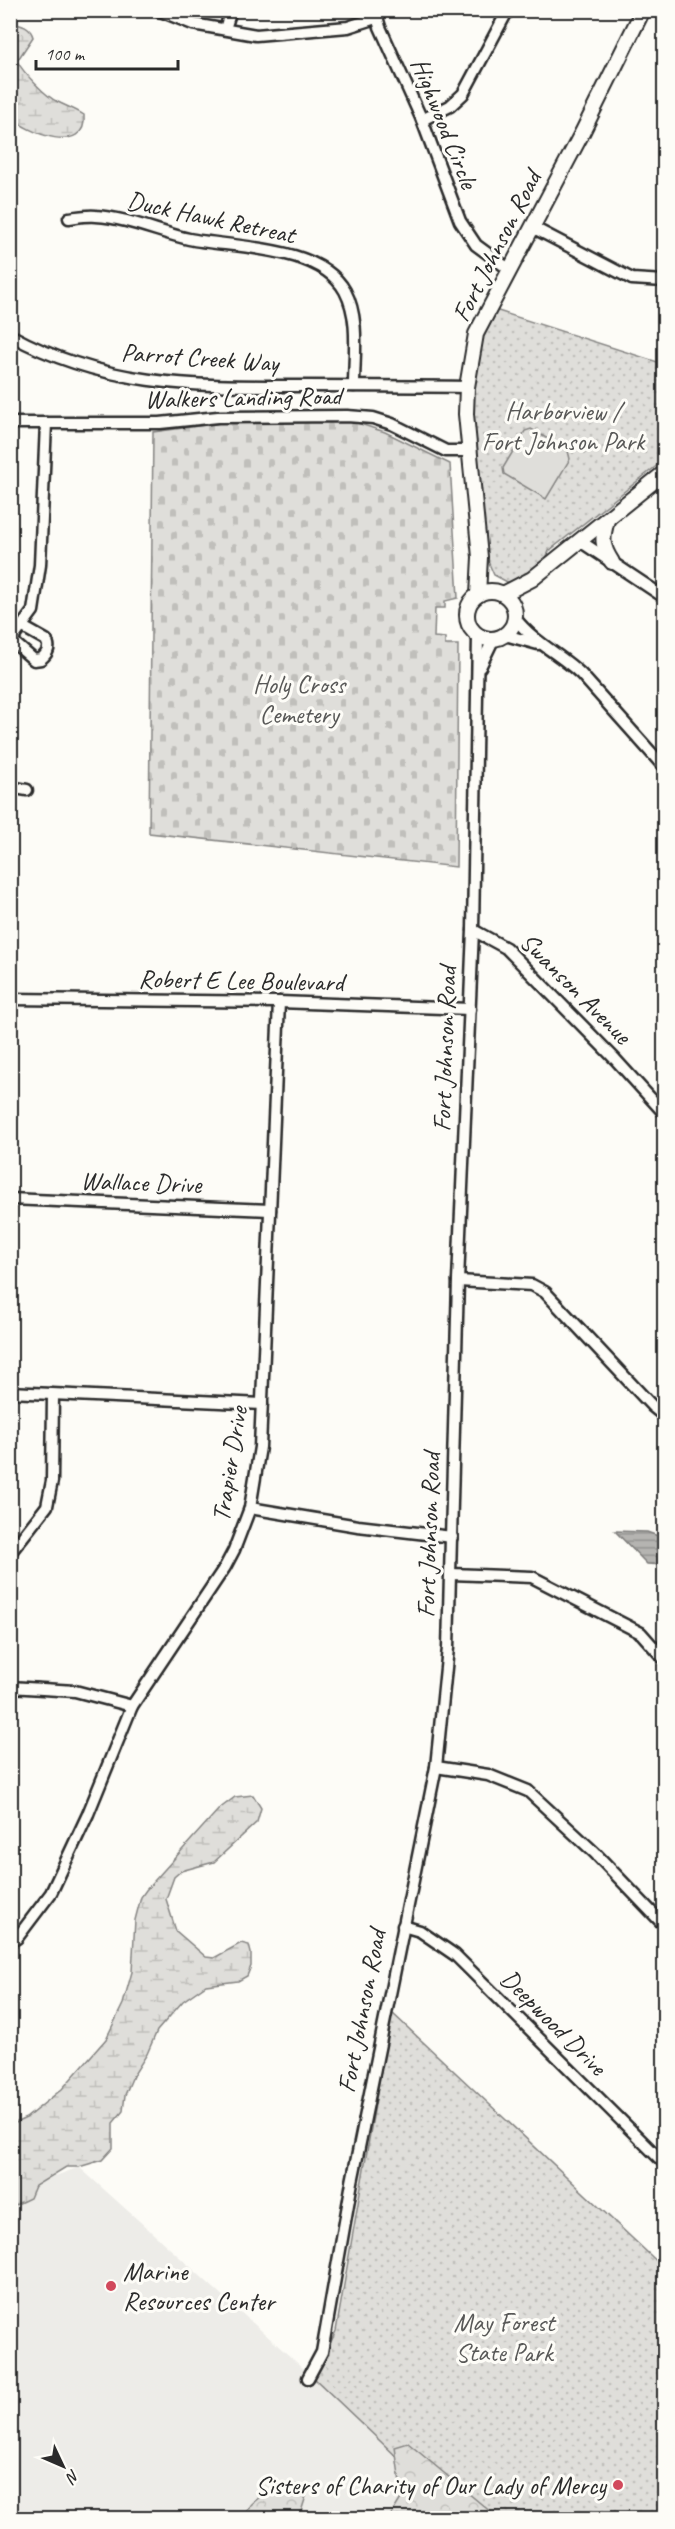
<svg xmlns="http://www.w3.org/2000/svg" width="675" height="2529" font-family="Caveat,sans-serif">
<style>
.built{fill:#edece8}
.green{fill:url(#green-dots);stroke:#858482;stroke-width:1.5}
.forest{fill:url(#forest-crowns);stroke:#858482;stroke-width:1.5}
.wetland{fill:url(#wetland-marsh);stroke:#858482;stroke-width:1.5}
.cemetery{fill:url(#cemetery-stones);stroke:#858482;stroke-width:1.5}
.pitch{fill:#dfdeda;stroke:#858482;stroke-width:1.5}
.water{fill:url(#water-rules);stroke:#7e7d7b;stroke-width:1.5}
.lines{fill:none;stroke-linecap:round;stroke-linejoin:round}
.minor-casing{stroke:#2b2b2b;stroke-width:15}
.major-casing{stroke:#2b2b2b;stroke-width:18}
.minor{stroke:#fdfcf7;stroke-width:10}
.major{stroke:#fdfcf7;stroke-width:14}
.poi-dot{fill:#d1495b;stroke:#fdfcf7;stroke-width:2}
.labels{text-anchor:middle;stroke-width:6;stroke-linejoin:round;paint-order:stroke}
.street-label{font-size:26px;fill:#2b2b2b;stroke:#fdfcf7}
.park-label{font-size:26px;fill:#585857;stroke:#fdfcf7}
.poi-label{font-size:26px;fill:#2b2b2b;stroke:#fdfcf7;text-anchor:start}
</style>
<defs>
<pattern id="green-dots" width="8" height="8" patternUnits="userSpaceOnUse" patternTransform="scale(1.5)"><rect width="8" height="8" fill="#dfdeda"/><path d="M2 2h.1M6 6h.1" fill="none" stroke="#c0bfbb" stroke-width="1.8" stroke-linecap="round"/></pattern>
<pattern id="forest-crowns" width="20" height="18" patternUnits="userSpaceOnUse" patternTransform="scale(1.5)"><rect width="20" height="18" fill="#dfdeda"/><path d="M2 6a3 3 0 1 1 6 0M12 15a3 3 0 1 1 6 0" fill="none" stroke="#c0bfbb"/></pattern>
<pattern id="wetland-marsh" width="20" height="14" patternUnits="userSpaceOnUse" patternTransform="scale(1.5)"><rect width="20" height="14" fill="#dfdeda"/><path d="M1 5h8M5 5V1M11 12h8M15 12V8" fill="none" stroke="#c0bfbb"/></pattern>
<pattern id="cemetery-stones" width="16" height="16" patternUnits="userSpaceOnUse" patternTransform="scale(1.5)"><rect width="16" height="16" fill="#dfdeda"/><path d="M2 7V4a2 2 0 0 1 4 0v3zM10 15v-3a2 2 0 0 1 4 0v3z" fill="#c0bfbb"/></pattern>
<pattern id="water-rules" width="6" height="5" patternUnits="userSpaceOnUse" patternTransform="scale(1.5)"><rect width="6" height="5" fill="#b5b4b1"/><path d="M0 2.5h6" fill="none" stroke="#939390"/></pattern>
</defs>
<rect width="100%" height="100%" fill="#fdfcf7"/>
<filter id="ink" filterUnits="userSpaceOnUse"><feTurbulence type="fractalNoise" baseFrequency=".0167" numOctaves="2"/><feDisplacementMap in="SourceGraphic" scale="12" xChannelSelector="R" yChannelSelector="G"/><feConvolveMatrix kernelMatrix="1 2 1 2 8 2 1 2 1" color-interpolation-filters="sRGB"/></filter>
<g filter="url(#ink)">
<polygon class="built" points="79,2167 314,2378 461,2518 11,2518 11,2193"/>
<g class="green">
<path d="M495,310L664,364V460L549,551C545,565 524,581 509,583L494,575L487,559L473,414V387L476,360L484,333Z"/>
<polygon points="391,2012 664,2268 664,2518 461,2518 314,2378 336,2331"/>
</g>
<g class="forest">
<polygon points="408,2443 498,2518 389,2518 402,2497 395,2447"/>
<path d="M297,2485L307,2493L299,2518H244C251,2494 276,2490 297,2485Z"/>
</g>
<g class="wetland">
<path d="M11,23C20,25 30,26 33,37L17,61C23,72 46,97 58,102C68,107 75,109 84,115C88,156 26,134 11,116Z"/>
<polygon points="253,1795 261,1808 257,1822 214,1862 181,1871 174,1877 166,1899 176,1931 206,1957 214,1958 241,1943 249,1945 251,1953 251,1966 247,1976 238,1981 206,1985 183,2001 157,2031 147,2054 133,2076 125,2095 123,2111 113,2123 113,2148 102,2160 79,2167 66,2167 35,2186 30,2198 11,2207 11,2125 26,2118 62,2089 106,2039 123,2004 132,1972 135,1920 141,1897 146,1890 219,1809 235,1797"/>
</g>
<polygon class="cemetery" points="228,422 354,422 385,432 450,464 458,598 445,601 445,608 435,608 434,637 445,638 445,645 458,645 456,867 149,833 153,432"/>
<polygon class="pitch" points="531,429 568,451 570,459 546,499 504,474 503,468 525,431"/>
<polygon class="water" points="615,1531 647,1532 664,1538 664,1565 647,1564"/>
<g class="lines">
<g class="minor-casing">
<g id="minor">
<polyline points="158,10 193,24 256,35 348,27 376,18"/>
<polyline points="375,10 380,27 422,120 460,221 476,245 510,270"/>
<polyline points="225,29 231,10"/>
<polyline points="422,120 450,106 463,94 508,10"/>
<path d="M69,218C77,217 87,215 96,216C128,218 158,232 189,239C233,248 320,245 345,291C360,319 354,355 354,386"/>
<polyline points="532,227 632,279 664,281"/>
<path d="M10,335C107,388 197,386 303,386C357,386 412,386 467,387"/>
<polyline points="10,423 160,423 218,417 347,416 373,418 392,424 446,451 469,451"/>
<polyline points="580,541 664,597"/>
<path d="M515,618C533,642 560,654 581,674L664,767"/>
<polyline points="505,635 538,644"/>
<path d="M12,641L34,660L41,659C47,654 51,648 46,640L23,627"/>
<polyline points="10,642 33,611 40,565 46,423"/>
<polyline points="480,667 493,640"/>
<polyline points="10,787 27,790"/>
<polyline points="473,930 506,948 615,1059 664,1113"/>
<polyline points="10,999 279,1002 470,1009"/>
<polyline points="10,1199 270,1210"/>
<polyline points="458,1281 532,1285 545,1292 653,1407 664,1416"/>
<polyline points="10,1392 262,1404"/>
<polyline points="250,1508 358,1526 452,1537"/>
<polyline points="10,1553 47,1506 52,1481 53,1395"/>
<polyline points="451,1574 532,1577 641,1633 664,1659"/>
<polyline points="10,1687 75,1691 132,1706"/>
<polyline points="436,1767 488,1775 528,1791 595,1853 664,1925"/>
<polyline points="403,1926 420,1931 455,1955 664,2163"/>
<polyline points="10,1942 17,1938 51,1893 88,1814 132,1706 225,1567 234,1550 250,1508 260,1447 279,1002"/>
<polyline points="308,2378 322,2352 352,2182 436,1767 448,1648 458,1281 473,930 478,636"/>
</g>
</g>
<g class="major-casing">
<g id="major">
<path d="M607,520C602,538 601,545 612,562"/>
<circle cx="491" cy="615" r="24"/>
<polyline points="503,594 532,579 664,473"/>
<polyline points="478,595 480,557 466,414 467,387 476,334 582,133 643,10"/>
</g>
</g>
<use href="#minor" class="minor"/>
<use href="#major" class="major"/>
</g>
</g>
<g class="poi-dot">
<circle cx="111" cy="2286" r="6"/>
<circle cx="618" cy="2485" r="6"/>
</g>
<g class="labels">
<g class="street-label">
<text transform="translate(445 123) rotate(68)" y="9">Highwood Circle</text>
<text transform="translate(211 217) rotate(12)" y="9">Duck Hawk Retreat</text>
<text transform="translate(496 246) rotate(-63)" y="9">Fort Johnson Road</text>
<text transform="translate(200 357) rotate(4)" y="9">Parrot Creek Way</text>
<text transform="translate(243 397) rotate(-1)" y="9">Walkers Landing Road</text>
<text transform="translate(241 980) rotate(1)" y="9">Robert E Lee Boulevard</text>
<text transform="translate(576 988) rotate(45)" y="9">Swanson Avenue</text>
<text transform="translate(444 1049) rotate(-88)" y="9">Fort Johnson Road</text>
<text transform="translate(141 1182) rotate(2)" y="9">Wallace Drive</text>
<text transform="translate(229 1464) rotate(-81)" y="9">Trapier Drive</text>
<text transform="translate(428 1535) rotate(-88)" y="9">Fort Johnson Road</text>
<text transform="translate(361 2011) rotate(-79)" y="9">Fort Johnson Road</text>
<text transform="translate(554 2022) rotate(45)" y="9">Deepwood Drive</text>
</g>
<g class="park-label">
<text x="563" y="420">Harborview /<tspan x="563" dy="30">Fort Johnson Park</tspan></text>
<text x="299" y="693">Holy Cross<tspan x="299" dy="30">Cemetery</tspan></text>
<text x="504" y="2331">May Forest<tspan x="504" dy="30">State Park</tspan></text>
</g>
<g class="poi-label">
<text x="123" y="2280">Marine<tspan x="123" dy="30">Resources Center</tspan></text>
<text x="606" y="2494" text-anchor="end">Sisters of Charity of Our Lady of Mercy</text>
</g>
</g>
<rect width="675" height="2529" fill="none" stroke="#fdfcf7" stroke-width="36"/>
<rect x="18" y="18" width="639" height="2493" fill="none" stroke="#2b2b2b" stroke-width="2" filter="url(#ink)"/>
<g transform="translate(63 2466) rotate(134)" stroke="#fdfcf7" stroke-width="4.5" paint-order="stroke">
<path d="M0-4.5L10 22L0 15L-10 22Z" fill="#2b2b2b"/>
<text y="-9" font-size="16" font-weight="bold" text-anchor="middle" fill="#2b2b2b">N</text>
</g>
<path d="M36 60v9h142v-9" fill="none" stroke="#2b2b2b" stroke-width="3"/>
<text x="45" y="60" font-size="18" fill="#2b2b2b" stroke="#fdfcf7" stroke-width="4.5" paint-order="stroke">100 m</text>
</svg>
